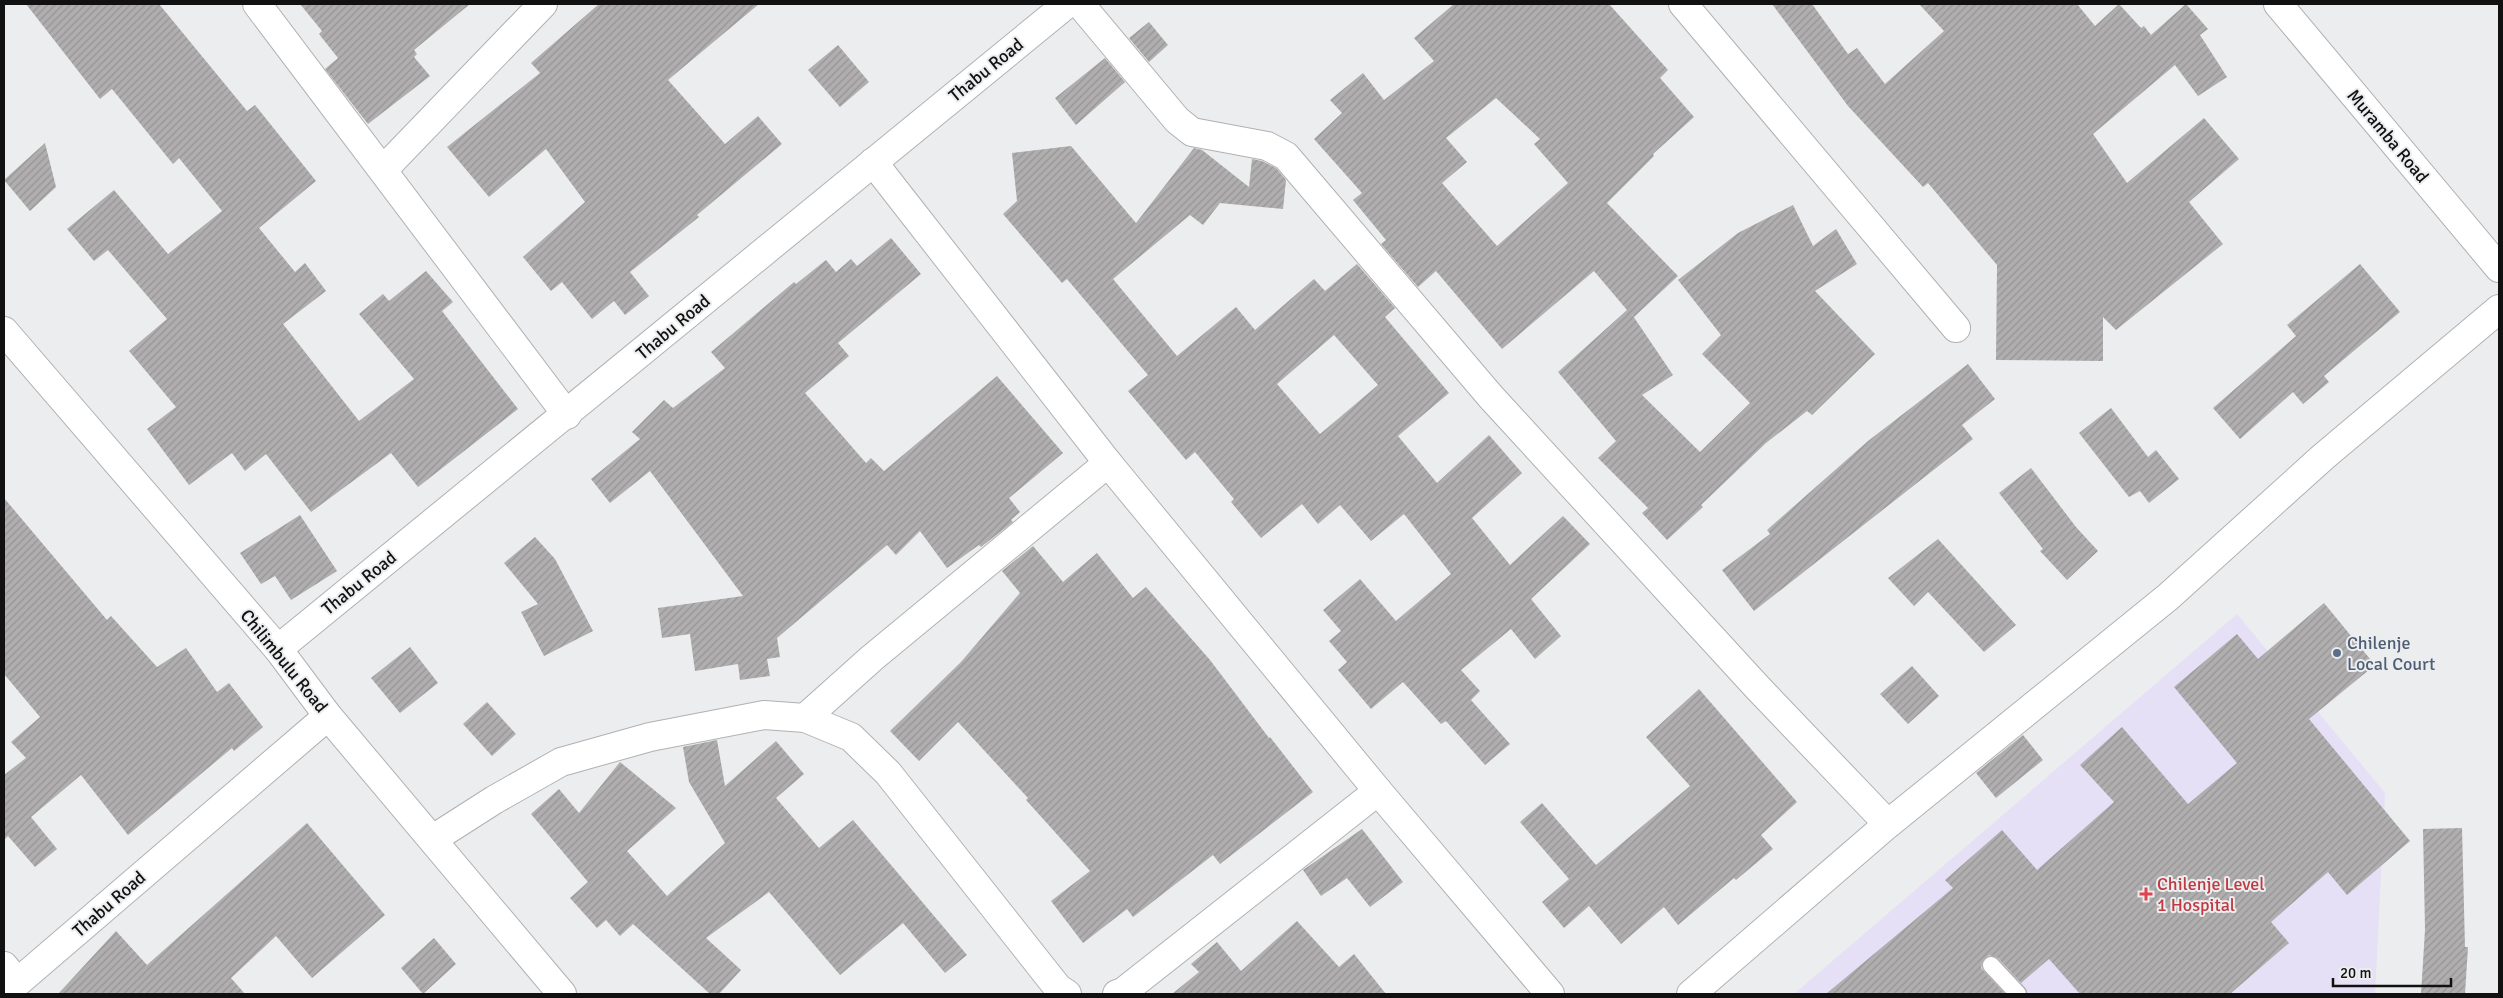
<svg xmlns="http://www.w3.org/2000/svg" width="2503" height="998" font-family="Signika,sans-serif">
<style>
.medical{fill:#e5e0f5}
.building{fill:url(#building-hatch);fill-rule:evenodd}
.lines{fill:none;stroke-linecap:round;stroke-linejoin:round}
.service-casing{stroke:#b0b1b2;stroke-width:19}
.minor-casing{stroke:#b0b1b2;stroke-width:30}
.tertiary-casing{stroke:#b0b1b2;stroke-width:30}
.secondary-casing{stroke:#b0b1b2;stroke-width:30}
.service{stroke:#fff;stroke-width:16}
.minor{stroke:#fff;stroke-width:28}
.tertiary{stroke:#fff;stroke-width:28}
.secondary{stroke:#fff;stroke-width:28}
.service-dot{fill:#5c6f8a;stroke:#ecedef;stroke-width:2}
.health-dot{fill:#e0444e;stroke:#ecedef;stroke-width:2}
.labels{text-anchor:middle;stroke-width:4;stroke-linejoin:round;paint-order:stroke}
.street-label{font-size:18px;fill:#111;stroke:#ecedef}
.service-label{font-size:18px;fill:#4e5e75;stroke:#ecedef;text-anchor:start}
.health-label{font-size:18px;fill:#be3a42;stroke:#ecedef;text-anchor:start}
</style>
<defs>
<pattern id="building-hatch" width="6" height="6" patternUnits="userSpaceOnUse" patternTransform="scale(1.25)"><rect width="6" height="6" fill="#b0aeaf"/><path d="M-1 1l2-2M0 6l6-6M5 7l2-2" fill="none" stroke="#969596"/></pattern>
</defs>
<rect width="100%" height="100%" fill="#ecedef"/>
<polygon class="medical" points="2237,614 2385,793 2375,994 1794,994"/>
<g class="building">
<polygon points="26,4 159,4 247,111 255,105 316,181 259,228 295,272 305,263 326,291 283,324 359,421 414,379 359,314 383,294 389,301 426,271 453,302 442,311 518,409 418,487 391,453 311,512 266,454 245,471 232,453 189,485 147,429 176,407 129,351 167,319 108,250 94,261 67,229 114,190 168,254 222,211 179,158 173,164 112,89 100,99"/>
<polygon points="300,4 470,4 414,50 417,54 414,57 430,76 368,124 325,69 338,58 319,34 322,31"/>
<polygon points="599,4 759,4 668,80 725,144 758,116 782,144 697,215 699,217 630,272 649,296 625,315 614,301 592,319 562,282 551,291 523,257 585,202 546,149 489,197 447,147 540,73 531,63"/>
<path d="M1454,4H1609L1668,70L1660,78L1694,117L1653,154L1654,156L1607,203L1678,276L1634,317L1631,313L1673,375L1642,395L1700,452L1750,403L1702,354L1721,335L1678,280L1738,233L1793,205L1813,246L1836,229L1857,264L1815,291L1875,354L1812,415L1807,411L1766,443L1701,505L1703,507L1667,540L1642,513L1648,508L1598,458L1616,441L1558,372L1627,310L1594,271L1502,349L1436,271L1418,287L1381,244L1386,240L1353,200L1362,193L1314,139L1342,113L1330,100L1363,73L1384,100L1434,61L1414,38ZM1496,98L1540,139L1534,144L1568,183L1497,246L1442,183L1467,162L1446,138Z"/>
<polygon points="1772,4 1812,4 1848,54 1857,48 1885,84 1944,31 1919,4 2077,4 2095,26 2119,4 2141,28 2144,26 2151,35 2186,4 2208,29 2200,35 2227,77 2198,96 2175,65 2093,134 2127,183 2204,118 2239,159 2189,202 2223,244 2116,330 2103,317 2103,361 1996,360 1997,265 1928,183 1923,187 1848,106"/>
<polygon points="1149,22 1168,45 1149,62 1129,38"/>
<polygon points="838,45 869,82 840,107 808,70"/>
<polygon points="1105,58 1125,82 1076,125 1055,98"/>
<polygon points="45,143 56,187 30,211 4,180"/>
<path d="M1071,146L1136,223L1194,148L1202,150L1249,187L1252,159L1262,161L1276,168L1286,180L1283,209L1220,203L1203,225L1190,215L1113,279L1177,356L1236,307L1255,330L1314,279L1325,291L1357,264L1395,308L1385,317L1449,393L1398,436L1437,483L1489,435L1522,473L1472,518L1510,565L1563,516L1590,544L1531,599L1561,636L1535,659L1511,629L1461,670L1480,691L1471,700L1510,744L1485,765L1446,721L1441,724L1403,682L1371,709L1338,670L1347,662L1329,641L1341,631L1323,610L1360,579L1396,621L1451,574L1404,514L1371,541L1340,505L1318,524L1302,504L1261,538L1231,502L1234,499L1195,452L1186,460L1128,391L1148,375L1067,279L1062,283L1003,214L1017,201L1012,153ZM1334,335L1378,385L1320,434L1277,384Z"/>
<polygon points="891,238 921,274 838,343 849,356 805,393 866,463 871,458 884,471 997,376 1063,453 1009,498 1020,512 1011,520 1013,522 981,547 979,545 947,568 920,531 896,555 887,545 777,638 780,657 767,659 770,676 740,680 738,664 695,671 690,634 662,638 658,608 743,596 650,471 610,503 591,479 640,439 632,432 664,400 673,408 725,368 711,352 794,282 796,284 826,260 836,272 851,259 857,266"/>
<polygon points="2360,264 2400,312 2324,376 2329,382 2303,404 2293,392 2240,439 2213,408 2296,336 2287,325"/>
<polygon points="1968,364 1995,399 1962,425 1973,439 1754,611 1722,570 1770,534 1767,530 1868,441"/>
<polygon points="2111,408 2148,457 2156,450 2179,479 2149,503 2140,491 2129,497 2079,433"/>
<polygon points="2031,468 2076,527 2098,551 2067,580 2040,551 2043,549 1999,493"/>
<polygon points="4,498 107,620 111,616 157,667 186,648 217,692 229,683 263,727 234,751 232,748 128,835 81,775 31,817 57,849 35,867 8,836 4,840 4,775 26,758 11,742 40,717 4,674"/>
<polygon points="300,515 337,571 291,600 275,576 261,584 240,553"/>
<polygon points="535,537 555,559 593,631 544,656 521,612 538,604 504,563"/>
<polygon points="1938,539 2016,625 1984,652 1928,592 1914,606 1888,578"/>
<polygon points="1033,546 1063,582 1097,553 1133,598 1146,587 1210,660 1269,738 1270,737 1313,792 1220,864 1213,855 1133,917 1127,909 1083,943 1051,901 1090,871 1026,800 1028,798 958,722 919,761 890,731 961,662 1020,593 1002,571"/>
<polygon points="2324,603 2375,665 2309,719 2410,841 2347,895 2328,872 2271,922 2289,943 2230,994 2080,994 2049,959 2021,983 1998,958 1989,955 1982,962 1981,968 2005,994 1826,994 1953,888 1945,880 2002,830 2037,870 2114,802 2080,765 2122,727 2188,804 2237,763 2174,687 2237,634 2258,659"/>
<polygon points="410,647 438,683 400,713 371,678"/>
<polygon points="1912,666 1939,696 1908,724 1880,694"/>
<polygon points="1699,689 1797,802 1761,835 1773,849 1736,880 1734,878 1678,925 1664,907 1621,944 1589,906 1564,928 1542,902 1569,879 1520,822 1542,803 1596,865 1690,786 1646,737"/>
<polygon points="487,702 516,734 492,756 463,724"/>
<polygon points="2023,735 2043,760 1996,798 1976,773"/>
<polygon points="717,740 725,786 776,741 804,774 776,798 819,848 853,820 967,955 945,973 903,923 840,975 769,892 706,938 741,970 719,994 710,994 633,924 620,936 606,920 597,928 570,898 588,882 531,814 559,789 579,813 620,762 676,808 627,851 667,896 725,843 689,782 683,747"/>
<polygon points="307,823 385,915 312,978 276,936 231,978 245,994 58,994 116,931 147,965"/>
<polygon points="2462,828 2465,947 2468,947 2465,994 2421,994 2425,930 2423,829"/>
<polygon points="1362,829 1403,882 1370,907 1347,878 1321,896 1303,870"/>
<polygon points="1297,921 1339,967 1354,954 1386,994 1172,994 1199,972 1191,964 1217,942 1241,971"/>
<polygon points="434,938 456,964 423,994 401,968"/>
</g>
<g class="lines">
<g class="service-casing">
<polyline id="service" points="1991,965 2018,994"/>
</g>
<g class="minor-casing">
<g id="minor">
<polyline points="257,4 567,415"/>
<polyline points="1080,4 1177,120 1192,132 1267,146 1286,156 1491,397 1758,688 1888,824"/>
<polyline points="1683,4 1956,328"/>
<polyline points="873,162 1108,463 1378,791 1550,994"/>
<polyline points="383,170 543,4"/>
<polyline points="278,649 1067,4"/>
<polyline points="805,718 872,658 1108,463"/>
<polyline points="433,839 494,800 561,762 650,737 764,715 805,718 851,737 888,773 1058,988 1067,994"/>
<polyline points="4,966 17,982"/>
<polyline points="1117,994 1123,992 1378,791"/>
<polyline points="1691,994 1888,824 2168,597 2323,457 2499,309"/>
</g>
</g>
<g class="tertiary-casing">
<g id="tertiary">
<polyline points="2278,4 2499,268"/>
<polyline points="4,994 328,716"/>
</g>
</g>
<g class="secondary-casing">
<polyline id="secondary" points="4,331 278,649 328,716 562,994"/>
</g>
<use href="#service" class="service"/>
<use href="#minor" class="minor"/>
<use href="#tertiary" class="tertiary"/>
<use href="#secondary" class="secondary"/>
</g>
<circle class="service-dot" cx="2337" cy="653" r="5"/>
<path class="health-dot" d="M2143.5 886.5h5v5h5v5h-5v5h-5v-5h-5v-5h5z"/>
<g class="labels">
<g class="street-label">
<text transform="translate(986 70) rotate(-39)" y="6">Thabu Road</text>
<text transform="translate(2388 136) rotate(50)" y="6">Muramba Road</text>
<text transform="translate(673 327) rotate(-40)" y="6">Thabu Road</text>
<text transform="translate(359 583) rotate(-39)" y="6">Thabu Road</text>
<text transform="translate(284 661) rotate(51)" y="6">Chilimbulu Road</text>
<text transform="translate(109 904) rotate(-41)" y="6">Thabu Road</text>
</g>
<g class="service-label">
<text x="2347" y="649">Chilenje<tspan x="2347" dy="21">Local Court</tspan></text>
</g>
<g class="health-label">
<text x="2157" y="890">Chilenje Level<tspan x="2157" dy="21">1 Hospital</tspan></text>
</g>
</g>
<rect width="2503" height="998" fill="none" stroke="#111111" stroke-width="10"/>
<path d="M2333 978v8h118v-8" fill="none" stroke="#111111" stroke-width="2.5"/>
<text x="2340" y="978" font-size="15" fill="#111111" stroke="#ecedef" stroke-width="4" paint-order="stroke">20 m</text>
</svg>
